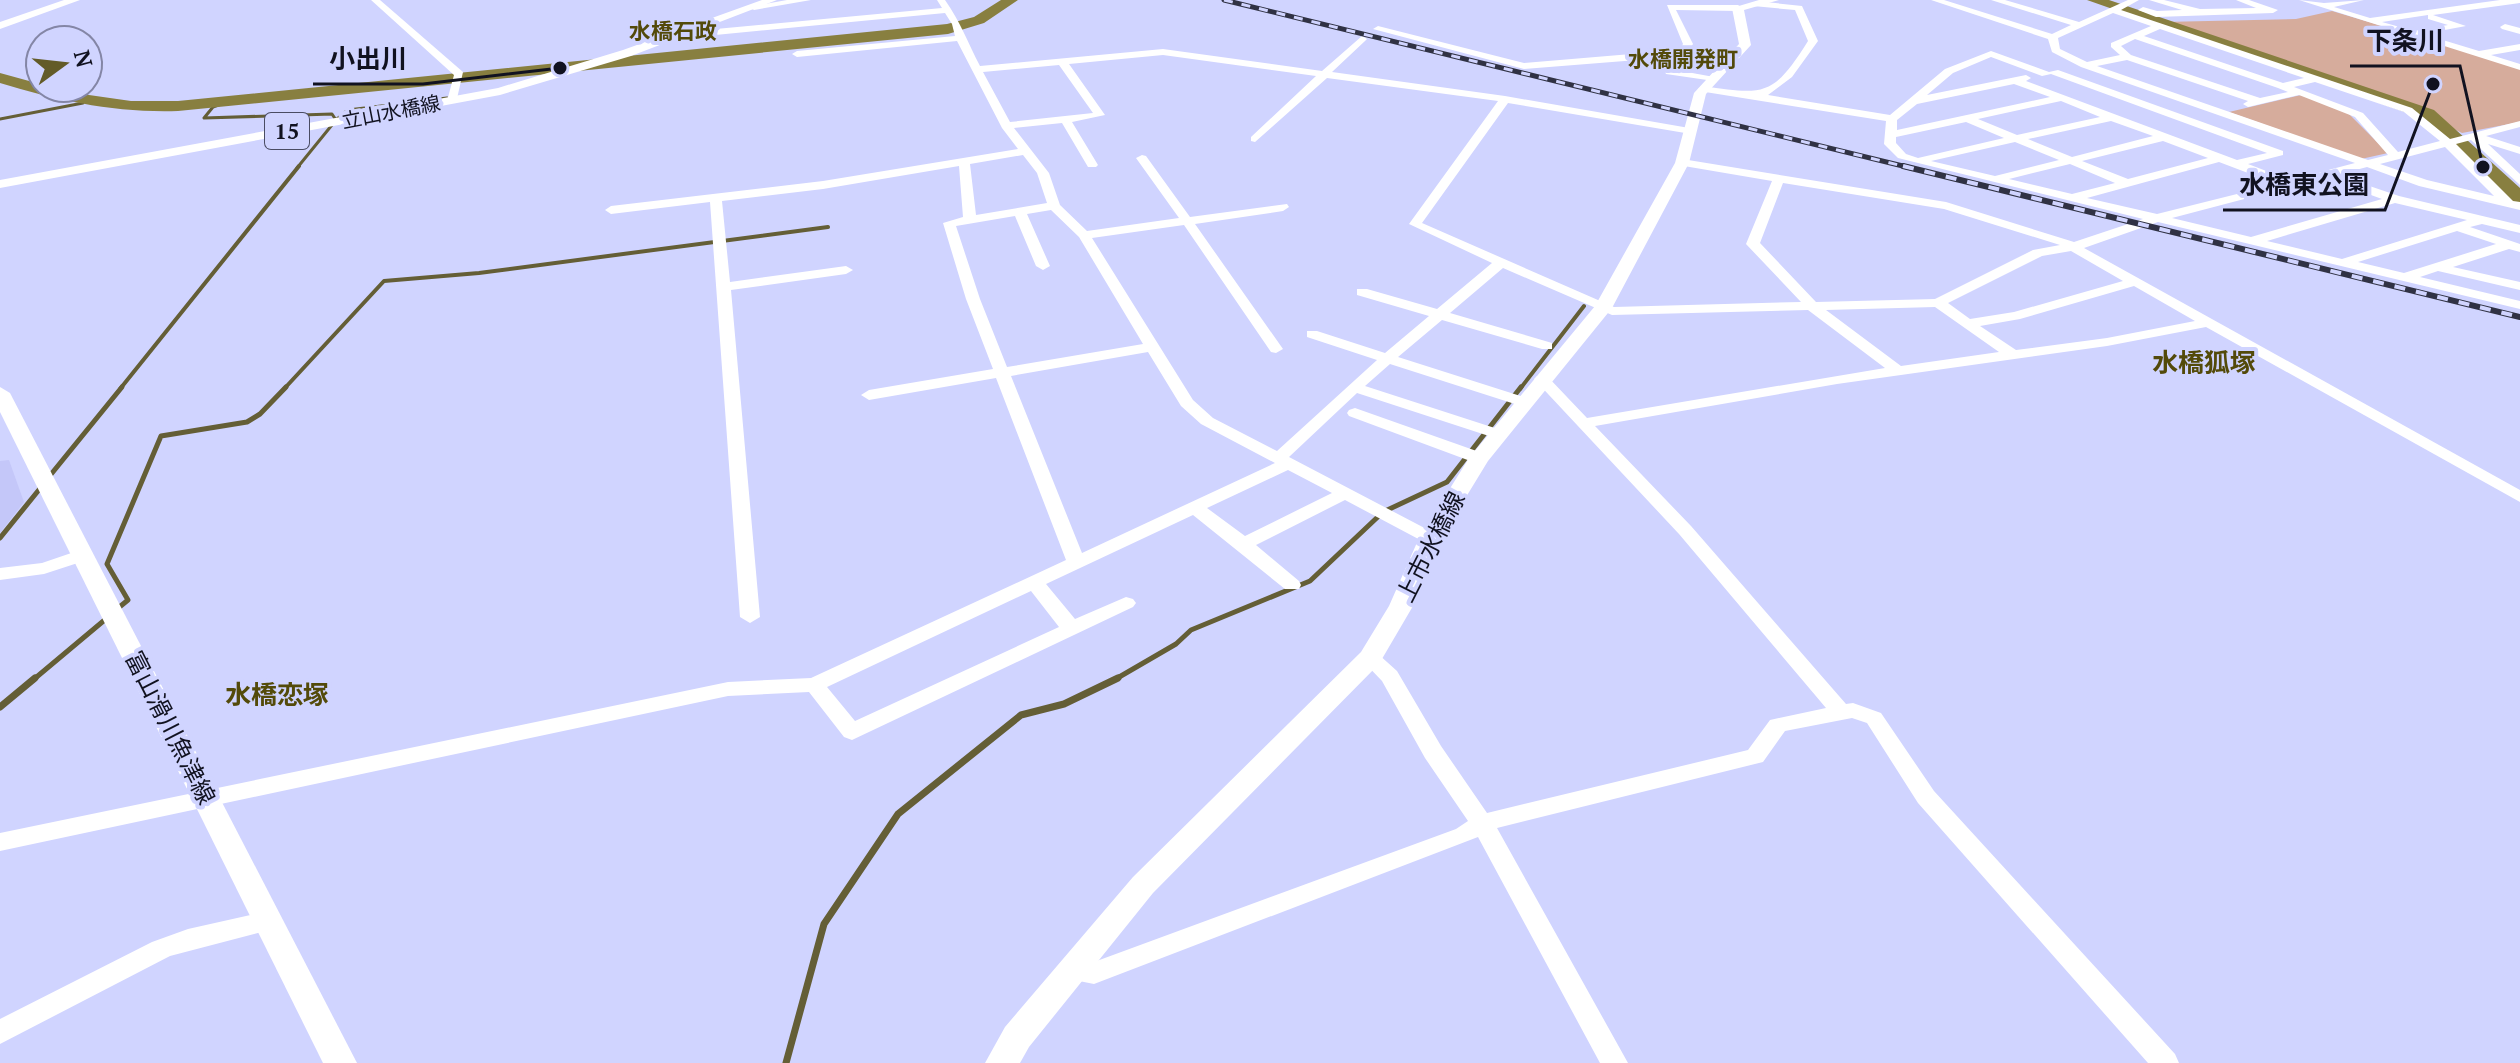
<svg xmlns="http://www.w3.org/2000/svg" width="2520" height="1063" font-family="'PT Serif','Noto Sans JP',serif">
<style>
.built{fill:#c4c7f9}
.green{fill:#d6ac9c}
.lines{fill:none;stroke-linecap:round;stroke-linejoin:round}
.stream-far3{stroke:#645e36;stroke-width:3}
.stream-far2{stroke:#645e36;stroke-width:4}
.stream-far1{stroke:#645e36;stroke-width:5}
.stream{stroke:#645e36;stroke-width:7}
.river{fill:#887f40;fill-rule:evenodd}
.minor{fill:#fff;fill-rule:evenodd}
.major{fill:#fff;fill-rule:evenodd}
.rail-far1-casing{stroke:#303244;stroke-width:5}
.rail-casing{stroke:#303244;stroke-width:6}
.rail-far1{stroke:#d0d4ff;stroke-width:3;stroke-dasharray:9;stroke-linecap:butt}
.rail{stroke:#d0d4ff;stroke-width:4;stroke-dasharray:11;stroke-linecap:butt}
.labels{text-anchor:middle;stroke-width:8;stroke-linejoin:round;paint-order:stroke}
.far-street-label{font-size:20px;fill:#111220;stroke:#d0d4ff}
.far-neighbourhood-label{font-size:22px;font-weight:bold;fill:#534a0a;stroke:#d0d4ff}
.shield{fill:#d0d4ff;stroke:#4a4c63;stroke-width:2}
.shield-label{font-size:22px;font-weight:bold;fill:#111220}
.street-label{font-size:24px;fill:#111220;stroke:#d0d4ff}
.neighbourhood-label{font-size:26px;font-weight:bold;fill:#534a0a;stroke:#d0d4ff}
.leader{fill:none;stroke:#111220;stroke-width:3}
.callout-dot{fill:#111220;stroke:#d0d4ff;stroke-width:3}
.callout-label{font-size:26px;text-anchor:middle;font-weight:bold;fill:#111220;stroke:#d0d4ff;stroke-width:8;stroke-linejoin:round;paint-order:stroke}
</style>
<rect width="100%" height="100%" fill="#d0d4ff"/>
<polygon class="built" points="9,460 24,502 0,533 0,461"/>
<g class="green">
<polygon points="2332,11 2520,67 2520,122 2462,133 2396,101 2163,22 2296,19"/>
<polygon points="2301,95 2346,111 2388,153 2361,159 2229,112"/>
</g>
<g class="lines">
<g class="stream-far3">
<polyline points="229,101 213,107 204,118 332,114 336,120 297,168"/>
<polyline points="0,119 83,103"/>
<polyline points="337,119 348,110 447,98"/>
</g>
<g class="stream-far2">
<polyline points="120,389 299,166"/>
<polyline points="284,389 384,281 479,273 828,227"/>
<polyline points="1520,389 1584,306"/>
</g>
<g class="stream-far1">
<polyline points="48,478 122,387"/>
<polyline points="0,538 42,486"/>
<polyline points="117,609 128,600 107,564 161,436 247,422 260,414 286,387"/>
<polyline points="33,680 107,618"/>
<polyline points="1114,680 1176,644 1191,630 1310,581 1383,512 1447,482 1521,387"/>
</g>
<g class="stream">
<polyline points="0,707 35,678"/>
<polyline points="786,1063 824,924 898,814 1021,715 1064,704 1118,678"/>
</g>
<g class="river">
<path d="M1001,0H1018L984,23L948,34L178,111C116,113 59,101 0,83V73L40,84V88L131,101H178L947,24L974,17Z"/>
<polygon points="2087,0 2109,0 2434,110 2520,188 2520,205 2513,203 2422,118"/>
</g>
<g class="minor">
<polygon points="371,0 380,0 463,72 456,103 447,101 454,75"/>
<polygon points="787,0 811,0 754,10 749,7"/>
<path d="M937,0H945C960,21 968,43 980,66L1163,49L1322,71L1362,36L1367,39L1365,41L1332,72L1505,96L1695,129V133L1691,134L1508,103L1422,223L1614,307L1801,302L1746,244L1772,181L1678,165L1676,163L1682,159L1946,202L2074,242L2143,219L1898,158L1884,144L1886,121L1699,91L1698,89L1703,86C1764,95 1773,97 1808,41L1795,10L1753,6L1756,1L1802,6L1818,41L1792,77L1768,95L1890,115L1945,69L1991,51L2049,72L2058,70L2283,151V155L2248,164L2290,180L2355,163L2081,67L2052,52L2048,39L1931,0H1944L2052,34L2071,25L1991,0H2005L2079,22L2128,0H2139L2121,10L2412,108L2450,139L2520,121V127L2486,136L2520,147V154L2488,144L2520,174V185L2471,140L2456,144L2513,201L2520,202V210L2419,186L2367,167L2337,175L2399,196L2520,225V233L2482,224L2470,227L2520,244V252L2509,249L2453,267L2520,282V290L2438,271L2420,277L2520,301V309L2158,222L2084,248L2520,490V502L2206,327L2107,346L1837,384L1595,426L1691,526L1846,704L1853,703L1881,713L1934,791L2175,1054L2179,1063H2148L1918,803L1867,723L1852,718L1785,731L1763,762L1497,828L1628,1063H1600L1478,837L1094,984L1064,978L1060,970L1064,962L1073,959L1094,962L1456,829L1468,821L1425,758L1382,681L1360,658L1363,653H1377L1397,671L1441,746L1487,813L1748,750L1770,720L1826,708L1679,534L1534,379L1537,376H1547L1587,418L1885,368L1808,310L1612,315L1503,268L1450,313L1552,343V349H1542L1442,320L1398,357L1530,399L1532,402L1530,405H1518L1390,364L1365,386L1504,431L1506,434L1504,437H1492L1357,393L1289,457L1436,534L1439,538L1436,542H1424L1345,500L1256,545L1299,581L1301,585L1299,589H1285L1193,515L1046,584L1075,619L1126,597L1133,599L1136,603L1133,607L852,740L844,737L809,692L728,696L0,851V833L728,682L811,678L1066,560L996,378L869,400L861,395L869,390L993,369L966,299L943,223L963,217L959,166L823,189L722,201L730,282L846,266L853,270L846,274L731,290L760,617L750,623L740,617L710,202L611,214L605,210L611,206L823,181L1018,149L1002,128L957,41L797,57L792,54L797,51L955,36L952,24L945,13L705,36L700,33L705,30L942,8ZM2113,13L2151,26L2111,43V47L2120,55L2087,62L2060,49L2058,38ZM2160,29L2304,78L2283,83L2144,36ZM2135,39L2278,88L2288,92L2260,98L2131,55L2121,46ZM1163,55L1316,76L1251,137V141L1255,142L1327,78L1498,101L1409,224L1492,263L1437,309L1367,289H1357V295L1429,316L1385,353L1317,331H1307V337L1377,360L1277,451L1213,418L1193,400L1092,238L1184,225L1271,352L1276,353L1283,349L1195,224L1283,211L1289,207L1287,204L1190,217L1146,156L1142,155L1136,158L1179,218L1087,231L1060,205L1049,173L1014,128L1062,123L1088,167H1096L1098,165L1072,122L1105,115L1069,64ZM1991,57L2042,76L2051,74L2267,153L2237,160L2026,81L2031,78L2026,75L1927,95L1953,73ZM2127,60L2248,101L2243,104L2248,107L2299,95L2355,117L2388,155L2368,160L2097,66ZM1059,65L1093,113L1010,122L983,72ZM2315,82L2404,112L2440,141L2398,152L2363,113L2294,87ZM2014,84L2050,97L1897,130V120L1917,104ZM2061,101L2100,117L2017,135L1978,119ZM2111,121L2153,136L2072,157L2028,139ZM1966,122L2004,138L1918,158L1906,154L1896,143V137ZM2163,141L2208,158L2128,179L2082,161ZM2015,142L2059,160L1995,176L1931,161ZM2445,147L2494,196L2427,180L2380,164ZM1023,155L1037,173L1047,203L976,215L970,164ZM2219,162L2277,184L2157,214L2087,198ZM2070,164L2115,183L2072,194L2009,179ZM2324,178L2382,199L2251,237L2172,218ZM1783,183L1944,209L2060,245L2033,250L1935,299L1816,302L1760,243ZM2395,203L2467,220L2342,259L2267,241ZM1051,210L1079,237L1143,344L1007,367L980,299L956,226L1015,216L1036,266L1043,270L1050,266L1027,214ZM2457,231L2496,244L2404,273L2358,262ZM2071,251L2123,281L2014,312L1970,319L1948,303L2042,256ZM2134,286L2195,321L2107,338L2016,350L1980,326L2020,319ZM1935,307L1999,352L1901,366L1826,310ZM1148,352L1181,406L1201,424L1275,463L1082,553L1011,376ZM1288,470L1332,493L1245,536L1207,508ZM1031,591L1059,627L855,721L827,687Z"/>
<polygon points="2149,0 2164,0 2200,9 2256,8 2236,0 2249,0 2278,10 2273,13 2156,17 2138,10 2143,7 2157,11 2182,10"/>
<path d="M2299,0L2324,3L2364,0L2334,7L2370,18L2500,0H2520V3L2433,15L2466,26L2423,34L2479,51L2520,44V50L2491,55L2520,64V70ZM2428,15V19L2448,25L2414,31L2382,22Z"/>
<polygon points="1667,5 1738,5 1743,8 1738,11 1676,10 1693,44 1676,70 1714,77 1714,81 1666,74 1665,72 1675,57 1524,69 1373,29 1378,26 1524,63 1679,50 1683,44"/>
<polygon points="2505,24 2520,28 2520,34 2502,29 2500,27"/>
<polygon points="1355,408 1485,454 1487,458 1485,462 1473,462 1349,416 1347,413 1349,410"/>
<polygon points="83,549 90,551 92,555 90,559 44,574 0,580 0,568 42,563"/>
<polygon points="268,911 277,914 280,921 277,928 170,956 0,1044 0,1019 152,942 188,929"/>
</g>
<g class="major">
<polygon points="64,0 80,0 0,29 0,22"/>
<polygon points="762,0 777,0 631,56 500,95 0,188 0,180 498,88 623,50"/>
<polygon points="1759,0 1779,0 1744,10 1751,45 1706,94 1689,163 1612,308 1488,461 1441,538 1413,606 1379,664 1153,893 1029,1047 1020,1063 985,1063 1005,1027 1133,877 1361,652 1389,606 1419,538 1469,458 1595,306 1675,163 1694,93 1739,44 1732,8"/>
<polygon points="0,387 10,393 357,1063 323,1063 0,412"/>
</g>
<g class="rail-far1-casing">
<polyline id="rail-far1" points="1224,0 1911,168"/>
</g>
<g class="rail-casing">
<polyline id="rail" points="1903,166 2520,317"/>
</g>
<use href="#rail-far1" class="rail-far1"/>
<use href="#rail" class="rail"/>
</g>
<g class="labels">
<g class="far-street-label">
<text transform="translate(391 112) rotate(-11)" y="7">立山水橋線</text>
</g>
<g class="far-neighbourhood-label">
<text x="673" y="39">水橋石政</text>
<text x="1683" y="67">水橋開発町</text>
</g>
<rect class="shield" x="265" y="113" width="44" height="36" rx="6"/>
<g class="shield-label">
<text x="287" y="139">15</text>
</g>
<g class="street-label">
<text transform="translate(1431 547) rotate(-63)" y="8">上市水橋線</text>
<text transform="translate(170 728) rotate(63)" y="8">富山滑川魚津線</text>
</g>
<g class="neighbourhood-label">
<text x="2204" y="372">水橋狐塚</text>
<text x="277" y="704">水橋恋塚</text>
</g>
</g>
<path class="leader" d="M2483 167L2460 66H2350M560 68L423 84H313M2433 84L2385 210H2223"/>
<g class="callout-dot">
<circle cx="2483" cy="167" r="8"/>
<circle cx="560" cy="68" r="8"/>
<circle cx="2433" cy="84" r="8"/>
</g>
<g class="callout-label">
<text x="2405" y="50">下条川</text>
<text x="368" y="68">小出川</text>
<text x="2304" y="194">水橋東公園</text>
</g>
<g transform="translate(64 64) rotate(75)"><circle r="38" fill="#d0d4ff" stroke="#8486a6" stroke-width="2"/>
<path d="M0-6L14 30L0 20L-14 30Z" fill="#635b28"/>
<text y="-12" font-size="22" font-weight="bold" text-anchor="middle" fill="#111220">N</text>
</g>
</svg>
